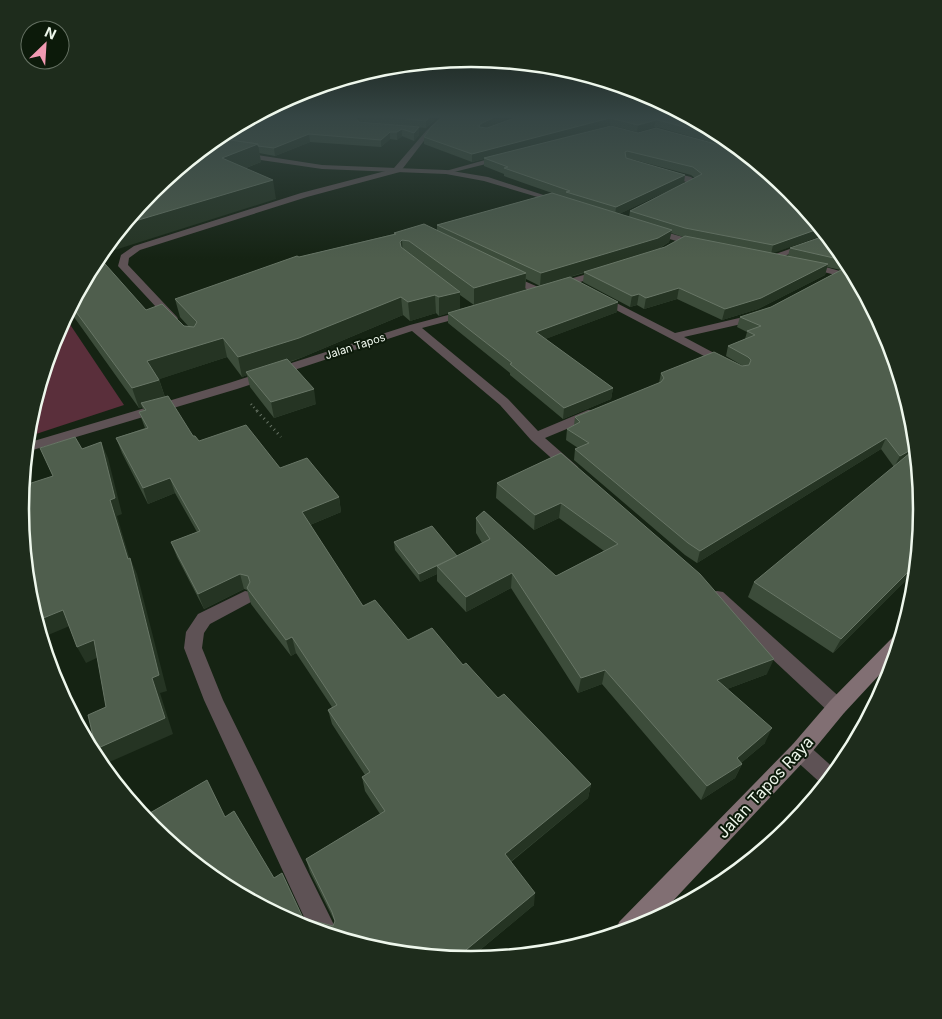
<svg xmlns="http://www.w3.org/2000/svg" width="942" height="1019" font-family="Inter,sans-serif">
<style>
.green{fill:#5a2f3b}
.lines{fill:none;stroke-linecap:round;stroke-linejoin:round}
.path-far1{stroke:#697567;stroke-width:2.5;stroke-dasharray:1 3;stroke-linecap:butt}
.path{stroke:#697567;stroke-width:3;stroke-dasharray:1 4;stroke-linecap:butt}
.service{fill:#5e5255;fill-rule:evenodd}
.minor{fill:#5e5255;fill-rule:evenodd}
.tertiary{fill:#5e5255;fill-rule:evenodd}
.secondary{fill:#816f73;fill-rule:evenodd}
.wall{fill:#3c4c3a;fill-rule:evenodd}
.shaded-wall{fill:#253423}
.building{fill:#4f5e4d;stroke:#687666}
.labels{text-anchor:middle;stroke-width:4;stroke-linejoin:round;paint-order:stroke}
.far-street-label{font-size:11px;fill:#eef7ec;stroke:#0c1a0a}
.near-street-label{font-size:16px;fill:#eef7ec;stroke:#0c1a0a}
.rim{fill:none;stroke:#eef7ec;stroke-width:2.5}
</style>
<rect width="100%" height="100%" fill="#152313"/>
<polygon class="green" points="65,317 124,405 36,434 29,419 54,337"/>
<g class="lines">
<polyline class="path-far1" points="251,404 258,412"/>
<polyline class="path" points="257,411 281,437"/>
<polygon class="service" points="397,168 400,168 400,172 307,197 140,250 129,258 128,265 177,317 178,319 177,321 169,321 118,266 121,255 134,246 301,193"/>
<g class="minor">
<polygon points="442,116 449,116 430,133 400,172 394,172 394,168 426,131"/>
<polygon points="503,155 507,157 506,159 446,174 442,172"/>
<polygon points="663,170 691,177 699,183 685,191 679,191 679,187 689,183 663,174"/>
<polygon points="827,236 831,240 772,260 766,260 764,258"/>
<polygon points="601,270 604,271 604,275 556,289 551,286 552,284"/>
<polygon points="508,274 543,289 544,291 539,294 535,293 505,279 503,277"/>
<polygon points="599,294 675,333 739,318 758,312 763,315 746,323 684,337 729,361 731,363 725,367 595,299 594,297"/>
<polygon points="467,310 472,313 471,315 422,328 508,399 538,431 588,410 598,410 599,413 598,416 545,438 577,466 579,469 577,472 567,472 531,440 500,405 412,331 237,389 26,452 27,443 229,383 410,325"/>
<polygon points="245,591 251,592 253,597 251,602 210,624 204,633 202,648 223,700 334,925 337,934 336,937 310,930 204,700 184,648 186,632 198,614"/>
<polygon points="717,591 723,592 844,701 847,707 844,713 837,715 830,713 711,602 709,597 711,592"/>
<polygon points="800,742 807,744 837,771 824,786 793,758 790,751 793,744"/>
</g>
<g class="tertiary">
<polygon points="205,147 322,165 446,170 488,177 565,202 561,204 484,181 446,174 322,169 201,151"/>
<polygon points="652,228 700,242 702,244 697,247 649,233 648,231"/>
<polygon points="808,262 854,275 858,281 805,267 803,265"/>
</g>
<polygon class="secondary" points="900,634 902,635 895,658 844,713 807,758 655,920 643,926 617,934 616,931 619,922 793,744 830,701 894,636"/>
</g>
<g class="wall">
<polygon points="255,116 439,116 426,128 360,121 359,122 419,127 419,135 414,141 402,136 397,140 390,139 381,147 310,142 275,156 259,153 261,162 246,168 276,199 152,190 221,134"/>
<path d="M520,116H687L722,135L741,151L661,128L654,127L637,132L610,125L532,146L611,126L826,234L772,253L788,256L790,248L846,259L888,337L922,510L916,570L833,653L748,597L754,582L894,467L881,449L697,563L685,555L574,460L575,449L578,448L566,440L567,429L574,425L575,417L659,383L661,373L743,366L726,356L728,346L745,339L747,332L737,327L740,317L771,307L841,270L827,267L825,275L758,309L722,320L677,299L644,309L637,305L630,307L583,282L584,273L543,285L617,312L545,339L613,388L611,399L563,419L510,375V373L448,323V313L439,316L436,313L410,321L403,315L303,357L290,362L316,404L274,418L250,387L247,375L242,377L227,357L159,379L165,397L193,436L199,441L280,468L339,497L341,512L310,525L363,606L408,640L463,665L591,784L588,798L511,862L534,905L468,960L298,926L225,817L274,878L303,918L333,926L335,922L310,872L306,859L380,814L365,791L362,777L365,775L332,724L328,710L332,707L296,653L291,656L251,604L247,590L244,589L204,609L177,557L171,542L197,532L175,493L148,504L122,453L116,438L145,428L139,412L144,410L142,407L139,408L69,310L96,259L146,310L184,326L189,327L180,317L175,299L299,257L394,234V233L437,231V225L552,193L504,176V174L484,166V159L472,162L424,144V137L503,120L486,128ZM631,159L691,175L695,178L630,211L629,217L619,214L684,183ZM671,233L683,237L665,247L657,250L669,242ZM526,279L540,286L525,290ZM460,295L474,305L460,309Z"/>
<polygon points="561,453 767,674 727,689 765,743 741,763 742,764 735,778 701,800 602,684 578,693 511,588 466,612 437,581 437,574 420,582 395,550 394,542 457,556 482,543 476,533 476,518 556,576 604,551 559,518 534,530 496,498 497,483"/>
</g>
<g class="shaded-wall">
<polygon points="356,116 360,116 360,121 355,124 355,117"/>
<polygon points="431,116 439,116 426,128 426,121"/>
<polygon points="497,116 518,116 503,120 480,131 479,127 480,124"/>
<polygon points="610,118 610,125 472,162 472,154"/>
<polygon points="656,120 654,127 637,132 638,125"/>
<polygon points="419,127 419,135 414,141 414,133"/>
<polygon points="402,129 402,136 397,140 397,132"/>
<polygon points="390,132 390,139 381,147 381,140"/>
<polygon points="309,134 310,142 275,156 274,148"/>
<polygon points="258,144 261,162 225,176 222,158"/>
<polygon points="685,175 684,183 615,216 616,207"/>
<polygon points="273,180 276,199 99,255 125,224"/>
<polygon points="821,228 826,234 771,254 773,245"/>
<polygon points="672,230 669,242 656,250 540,286 541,273"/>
<polygon points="402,240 403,257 400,242"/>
<polygon points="828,264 825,275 758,309 722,320 725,309"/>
<polygon points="526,273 525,291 474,306 474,288"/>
<polygon points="679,288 677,299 644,309 646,298"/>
<polygon points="460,292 460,310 439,316 439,297"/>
<polygon points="639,294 637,305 630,307 632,296"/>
<polygon points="435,295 436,313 410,321 408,302"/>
<polygon points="401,297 403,315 303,357 249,375 246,372 247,375 242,377 238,357"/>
<polygon points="618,302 617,312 535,343 536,332"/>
<polygon points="223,338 227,357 154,381 147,361"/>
<polygon points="159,380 166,400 141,403 142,407 139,408 132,388"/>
<polygon points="613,388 611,399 563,419 564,408"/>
<polygon points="314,389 316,404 274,418 271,402"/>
<polygon points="886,438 881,449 697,563 700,551"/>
<polygon points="101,442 108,458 122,514 117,516 132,566 130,558 137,574 167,691 160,693 173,734 105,764 96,749 152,678 110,500"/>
<polygon points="916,447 917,454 894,467 900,456"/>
<polygon points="170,478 175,493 148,504 143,488"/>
<polygon points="339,497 341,512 305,527 302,512"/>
<polygon points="561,503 559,518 534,530 535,515"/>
<polygon points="458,557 437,566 437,574 420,582 419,574"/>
<polygon points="917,563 916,570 833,653 841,639"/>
<polygon points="512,573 511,588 466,612 466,597"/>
<polygon points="240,574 244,589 204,609 198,594"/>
<polygon points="63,610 72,625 41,638 36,621"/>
<polygon points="292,637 296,653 291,656 286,640"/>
<polygon points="94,640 103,655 86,663 77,647"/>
<polygon points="774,659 767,674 711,695 717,680"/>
<polygon points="605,670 602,684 578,693 581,678"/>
<polygon points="772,728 765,743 735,768 742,764 735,778 701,800 707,786 737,758"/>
<polygon points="591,784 588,798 504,867 505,854"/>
<polygon points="535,893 534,905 468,960 455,959"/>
</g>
<g class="building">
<polygon points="255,116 356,116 355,117 359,122 419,127 414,133 402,129 397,132 390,132 381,140 309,134 274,148 258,146 258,144 222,139 231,136 221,134"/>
<polygon points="379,116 431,116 426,121"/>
<polygon points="444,116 497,116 480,124 479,127 487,128 520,116 687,116 722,135 727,139 662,121 656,120 638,125 610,118 472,154 424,137 431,127"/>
<polygon points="611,126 638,133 656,128 742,151 790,191 821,228 773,245 685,228 630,211 702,174 693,167 627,151 625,152 626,158 685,175 616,207 566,192 570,191 504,168 508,167 484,158"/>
<polygon points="216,138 258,144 222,158 273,180 125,224 152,190"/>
<polygon points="552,193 672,230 658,238 541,273 437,225"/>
<polygon points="424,224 526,273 474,288 409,241 402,240 400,242 401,247 460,292 439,297 435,295 408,302 401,297 299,338 238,357 223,338 147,361 159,380 132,388 71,305 98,256 146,310 162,304 184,326 194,327 197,322 175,299 297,256 299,257 396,234 394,233"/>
<polygon points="827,235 847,261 790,248"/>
<polygon points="685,236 828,264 761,298 725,309 679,288 646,298 639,294 632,296 584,272 665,247"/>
<polygon points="843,269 853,271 888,337 913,422 916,447 900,456 886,438 700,551 688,543 575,449 589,443 567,429 580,422 575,417 661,382 664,378 661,373 714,352 742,366 749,365 751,360 748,357 728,346 755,335 747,331 761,326 740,317 771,307"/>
<polygon points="570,277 618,302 536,332 613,388 564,408 510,364 512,363 448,313"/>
<polygon points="287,359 314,389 271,402 246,372"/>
<polygon points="168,396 193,436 195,436 199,441 246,425 280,468 307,458 339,497 302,512 363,606 375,600 408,640 432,628 463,665 466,663 498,698 504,694 591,784 505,854 535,893 455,959 383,952 298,926 220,884 152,828 143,817 207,780 225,817 234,811 274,878 282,873 303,918 333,926 335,921 332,912 306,859 385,811 362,777 370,772 328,710 337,705 292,637 286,640 247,588 250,582 248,576 240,574 198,594 171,542 200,531 170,478 143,488 116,438 148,428 139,412 146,410 141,403"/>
<polygon points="75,437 82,449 101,442 115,498 110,500 128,559 130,558 159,675 152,678 165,718 96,749 88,715 106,707 94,640 77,647 63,610 36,621 29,597 20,510 22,486 53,476 40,448"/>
<polygon points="916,448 922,510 917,563 841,639 754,582"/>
<polygon points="561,453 700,574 774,659 717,680 772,728 737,758 742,764 707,786 605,670 581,678 512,573 466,597 437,566 490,539 476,518 484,511 556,576 618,544 561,503 535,515 497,483"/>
<polygon points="432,526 457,556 419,574 394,542"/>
</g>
<linearGradient id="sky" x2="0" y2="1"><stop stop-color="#0c130a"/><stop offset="0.45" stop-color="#354544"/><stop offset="1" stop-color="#354544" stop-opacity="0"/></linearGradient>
<rect width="942" height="259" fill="url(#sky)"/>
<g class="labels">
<g class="far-street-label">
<text transform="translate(355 346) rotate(-18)" y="4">Jalan Tapos</text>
</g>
<g class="near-street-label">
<text transform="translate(765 787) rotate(-47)" y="6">Jalan Tapos Raya</text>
</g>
</g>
<path d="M0 0H942V1019H0ZM29 509a442 442 0 1 1 884 0a442 442 0 1 1-884 0Z" fill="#1e2c1c" fill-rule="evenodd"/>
<path class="rim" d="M29 509a442 442 0 1 1 884 0a442 442 0 1 1-884 0Z"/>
<g transform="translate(45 45) rotate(25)"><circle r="24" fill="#0c1a0a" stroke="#667264"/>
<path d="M0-4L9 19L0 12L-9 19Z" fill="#f19ab2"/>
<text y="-8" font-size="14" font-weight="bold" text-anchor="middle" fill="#eef7ec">N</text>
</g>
</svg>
